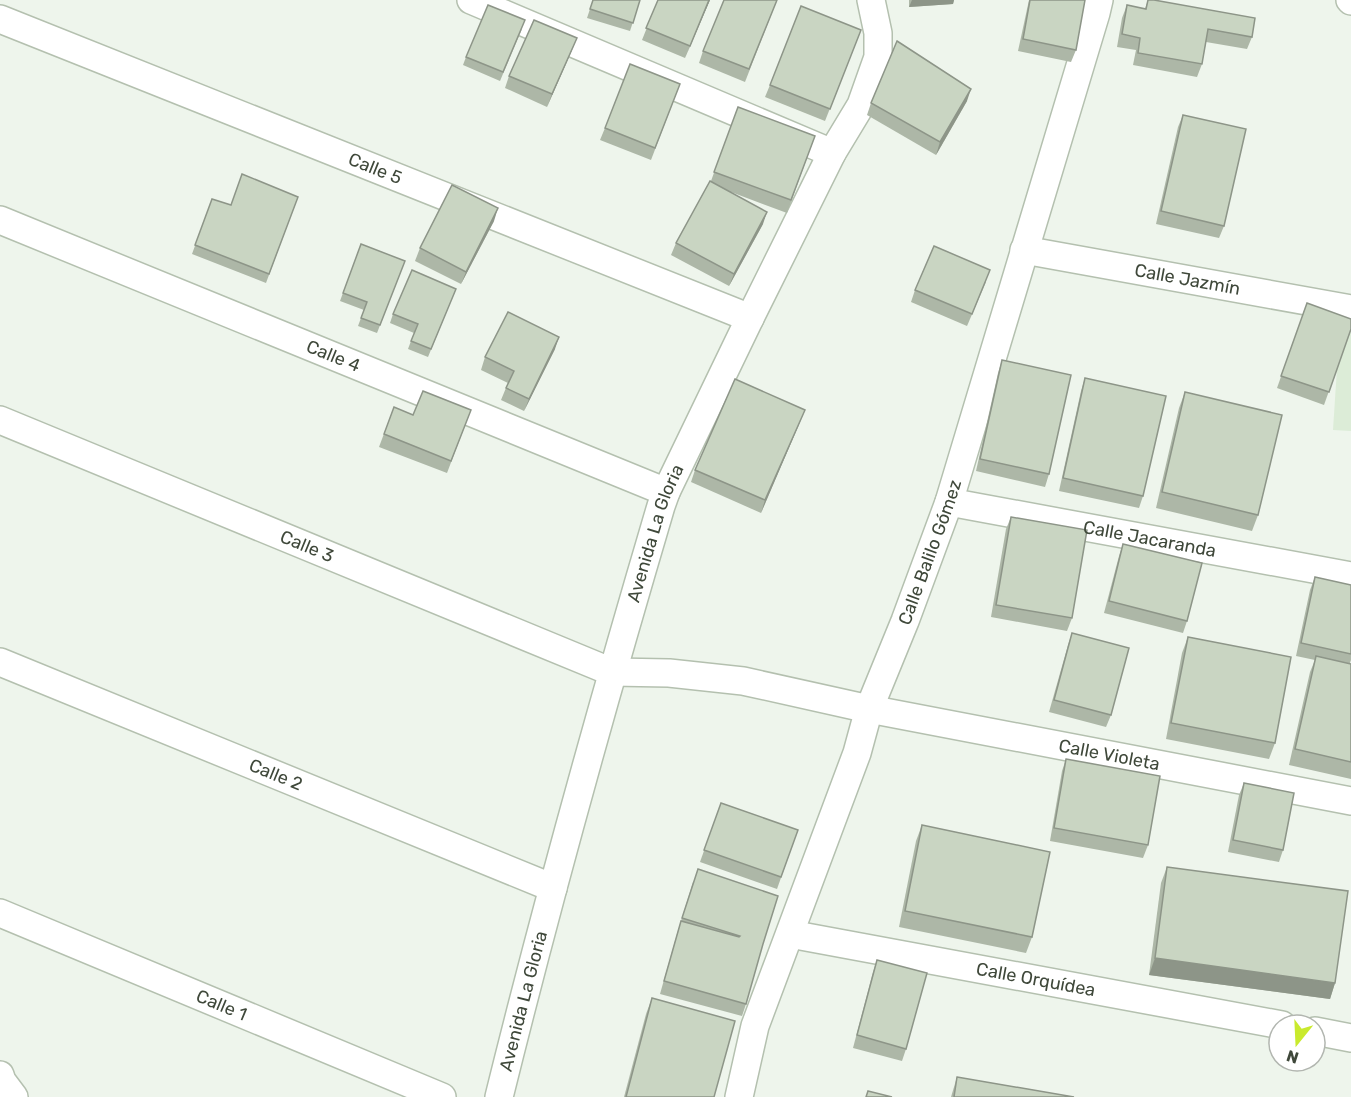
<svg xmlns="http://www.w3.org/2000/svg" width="1351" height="1097" font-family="Rubik,sans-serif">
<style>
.education{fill:#dcecd7}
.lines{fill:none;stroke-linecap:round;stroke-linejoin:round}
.minor-casing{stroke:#b4c0af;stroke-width:30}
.minor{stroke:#fff;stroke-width:27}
.wall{fill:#adb7a7}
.shaded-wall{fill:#8d9588}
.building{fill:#c9d5c2;stroke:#8d9588;stroke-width:1.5}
.labels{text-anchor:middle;stroke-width:6;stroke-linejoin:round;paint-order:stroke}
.street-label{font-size:18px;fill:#3f483a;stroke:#fff}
</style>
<rect width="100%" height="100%" fill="#eef5ec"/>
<polygon class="education" points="1340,322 1351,322 1351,431 1333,430"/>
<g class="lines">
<g class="minor-casing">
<g id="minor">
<polyline points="471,0 832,153"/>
<polyline points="1350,0 1351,1"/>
<path id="s1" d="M0,19L750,318"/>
<path id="s2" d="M0,220L666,492"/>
<path id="s3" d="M1024,250L1351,309"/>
<path id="s4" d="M0,420L612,672L669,673L743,681L869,709L1351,801"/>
<path id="s5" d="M949,502L1351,576"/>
<path id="s6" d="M0,662L553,888"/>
<path id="s7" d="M0,913L442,1097"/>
<path id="s8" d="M790,934L1282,1025"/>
<polyline points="1315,1031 1351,1038"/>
<polyline points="0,1075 2,1081 14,1097"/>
<path id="s9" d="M499,1097C548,899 603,702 661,506L666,492L750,318L832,153L861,105L878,57V33L871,0"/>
<path id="s10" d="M739,1097L755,1026L857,753L869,709L905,621L949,502L1096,13L1099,0"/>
</g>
</g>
<use href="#minor" class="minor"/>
</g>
<g class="wall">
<polygon points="593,0 640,0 630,31 587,18"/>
<polygon points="658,0 710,0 685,58 642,40"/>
<polygon points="777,0 745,82 699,63 703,51"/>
<polygon points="909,0 954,0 953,4 909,7"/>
<polygon points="1029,0 1085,0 1076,50 1071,62 1018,51"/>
<polygon points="1148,0 1252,37 1247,49 1206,42 1202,64 1197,77 1133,65 1136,50 1117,47 1122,18 1127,5 1145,9"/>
<polygon points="522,29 500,81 463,65 466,57"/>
<polygon points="861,30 825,121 765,97 770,85"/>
<polygon points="572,50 547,107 505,88 509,76"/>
<polygon points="680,84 651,160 600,140 605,128"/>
<polygon points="967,101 936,155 867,115 871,103"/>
<polygon points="738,107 815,136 787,213 731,192 763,224 729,286 671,255 676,243 711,181"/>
<polygon points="1183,115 1224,226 1219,238 1156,224 1178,127"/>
<polygon points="298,197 266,283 192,254 212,199 231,205"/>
<polygon points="494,221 461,284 415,261 420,248"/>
<polygon points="361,244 405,261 377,333 358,326 364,310 340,301"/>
<polygon points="986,282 967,326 911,302 915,290"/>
<polygon points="456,289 428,357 408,349 414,333 390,323 393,314"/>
<polygon points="1307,303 1351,329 1324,405 1277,388"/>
<polygon points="555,349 524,411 501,400 508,383 481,370 485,357"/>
<polygon points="1002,360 1049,474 1045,487 976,471 998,373"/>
<polygon points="1085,378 1143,496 1139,508 1059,491 1081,391"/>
<polygon points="1185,392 1258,515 1252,531 1156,508 1179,408"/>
<polygon points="394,407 413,415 471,410 447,473 379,447"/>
<polygon points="800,422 761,513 691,482 695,470"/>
<polygon points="1011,517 1072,618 1067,631 991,617 1006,529"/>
<polygon points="1123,544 1187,621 1183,633 1104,613 1119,556"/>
<polygon points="1315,577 1351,585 1351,660 1350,663 1351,664 1351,779 1289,765 1310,672 1315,660 1296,656 1310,590"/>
<polygon points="1072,633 1111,715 1106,727 1049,712 1068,645"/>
<polygon points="1188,637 1275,743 1269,759 1166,739 1182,653"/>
<polygon points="1066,759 1148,845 1143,858 1050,841 1062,771"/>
<polygon points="1244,783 1283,850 1279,862 1228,852 1239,795"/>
<polygon points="721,803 798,830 777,889 700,862"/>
<polygon points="922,825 1032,937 1026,953 899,927 916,841"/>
<polygon points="1167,867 1335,983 1330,999 1149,975 1161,883"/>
<polygon points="693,882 763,944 746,1004 742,1016 660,994 677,934"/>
<polygon points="877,960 906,1049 902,1061 853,1048 873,972"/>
<polygon points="652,998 714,1097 624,1097 646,1014"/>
<polygon points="957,1077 1074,1097 951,1097"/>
</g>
<g class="shaded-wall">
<polygon points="709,0 710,0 685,58 690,46"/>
<polygon points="912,0 954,0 953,4 909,7"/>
<polygon points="577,38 572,50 547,107 552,94"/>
<polygon points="971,89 967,101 936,155 940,142"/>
<polygon points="498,208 494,221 461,284 466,272"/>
<polygon points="767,212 763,224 729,286 734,274"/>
<polygon points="559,337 555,349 524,411 529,399"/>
<polygon points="805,410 800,422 761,513 765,500"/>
<polygon points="1155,958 1335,983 1330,999 1149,975"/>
</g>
<g class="building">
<polygon points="593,0 640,0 633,23 590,9"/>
<polygon points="658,0 709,0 690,46 646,28"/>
<polygon points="724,0 777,0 749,69 703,51"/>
<polygon points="1030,0 1085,0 1076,50 1023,39"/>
<polygon points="1148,0 1154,0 1255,18 1252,37 1208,29 1202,64 1138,53 1140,38 1122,34 1127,5 1146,9"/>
<polygon points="488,5 525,20 503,72 466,57"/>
<polygon points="801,6 861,30 830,109 770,85"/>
<polygon points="534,20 577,38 552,94 509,76"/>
<polygon points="897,41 971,89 940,142 871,103"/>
<polygon points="630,64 680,84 655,148 605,128"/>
<polygon points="738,107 815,136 791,200 714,172"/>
<polygon points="1183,115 1246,129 1224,226 1161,211"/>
<polygon points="242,174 298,197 269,274 195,245 212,199 231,205"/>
<polygon points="710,181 767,212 734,274 676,243"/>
<polygon points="452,185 498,208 466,272 420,248"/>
<polygon points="361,244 405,261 380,325 361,318 367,302 343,293"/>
<polygon points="934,246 990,270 972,314 915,290"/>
<polygon points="412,270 456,289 431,349 411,341 418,324 393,314"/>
<polygon points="1307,303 1351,319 1351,329 1329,392 1281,376"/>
<polygon points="508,312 559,337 529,399 506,388 514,371 485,357"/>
<polygon points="1002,360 1071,375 1049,474 980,459"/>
<polygon points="1085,378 1166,396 1143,496 1063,478"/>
<polygon points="735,379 805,410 765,500 695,470"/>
<polygon points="423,391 471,410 451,461 384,434 394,407 413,415"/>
<polygon points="1185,392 1282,415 1258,515 1162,492"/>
<polygon points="1011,517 1087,530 1072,618 996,605"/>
<polygon points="1123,544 1202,563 1187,621 1109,601"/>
<polygon points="1315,577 1351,585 1351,654 1301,643"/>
<polygon points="1072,633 1129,648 1111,715 1054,700"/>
<polygon points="1188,637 1291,657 1275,743 1171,723"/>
<polygon points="1316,656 1351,664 1351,762 1295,749"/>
<polygon points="1066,759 1160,776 1148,845 1054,828"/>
<polygon points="1244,783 1294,793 1283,850 1233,840"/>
<polygon points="721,803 798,830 781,877 704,850"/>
<polygon points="922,825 1050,852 1032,937 905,911"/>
<polygon points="1167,867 1348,891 1335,983 1155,958"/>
<polygon points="698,869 778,896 763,944 746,1004 664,981 681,921 739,937 740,936 682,918"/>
<polygon points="877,960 927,973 906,1049 857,1035"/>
<polygon points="652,998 735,1021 714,1097 626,1097"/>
<polygon points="957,1077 1074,1097 954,1097"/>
<polygon points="868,1091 892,1097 866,1097"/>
</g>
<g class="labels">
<g class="street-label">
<text dy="6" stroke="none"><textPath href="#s1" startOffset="404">Calle 5</textPath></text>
<text dy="6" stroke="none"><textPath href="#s3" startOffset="166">Calle Jazmín</textPath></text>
<text dy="6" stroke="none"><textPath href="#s2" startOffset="360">Calle 4</textPath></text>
<text dy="6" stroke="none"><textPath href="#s9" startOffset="585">Avenida La Gloria</textPath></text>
<text dy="6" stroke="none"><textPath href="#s5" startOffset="204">Calle Jacaranda</textPath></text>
<text dy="6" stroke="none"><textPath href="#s4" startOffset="332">Calle 3</textPath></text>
<text dy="6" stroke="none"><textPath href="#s10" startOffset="578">Calle Balilo Gómez</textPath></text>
<text dy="6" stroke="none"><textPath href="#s4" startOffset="1167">Calle Violeta</textPath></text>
<text dy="6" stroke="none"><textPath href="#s6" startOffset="298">Calle 2</textPath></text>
<text dy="6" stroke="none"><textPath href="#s8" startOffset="250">Calle Orquídea</textPath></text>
<text dy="6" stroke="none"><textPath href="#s9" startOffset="99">Avenida La Gloria</textPath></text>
<text dy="6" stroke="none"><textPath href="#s7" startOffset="240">Calle 1</textPath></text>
</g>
</g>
<g transform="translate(1297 1043) rotate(198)"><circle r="28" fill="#ffffff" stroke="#b2b6b0" stroke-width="1.5"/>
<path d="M0-4.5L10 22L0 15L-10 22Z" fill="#c9ea2d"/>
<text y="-9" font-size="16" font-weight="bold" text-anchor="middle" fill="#3f483a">N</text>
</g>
</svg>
